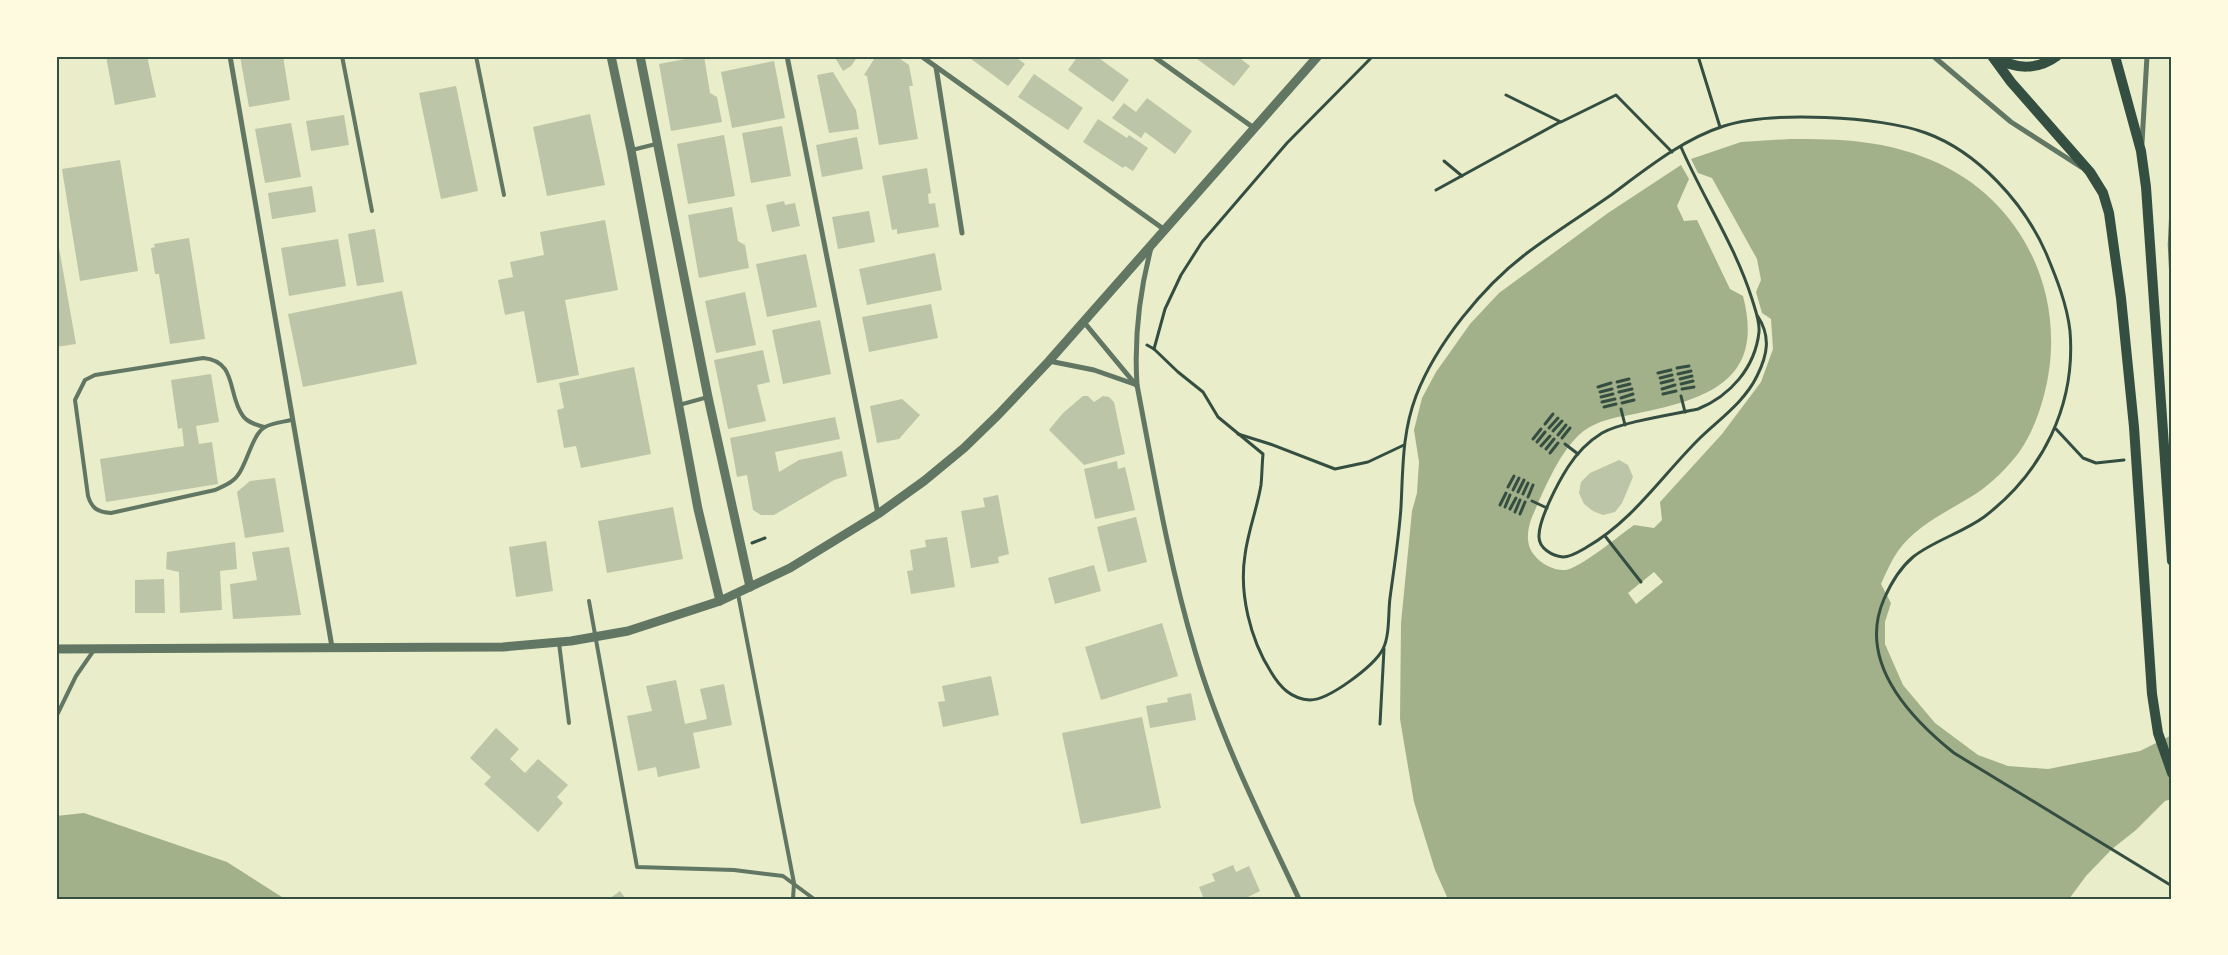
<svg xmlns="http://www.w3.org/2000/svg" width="2228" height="955" font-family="Signika,sans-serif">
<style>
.water{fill:#a3b18a}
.pier{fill:#e9edc9}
.building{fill:#bcc5a7}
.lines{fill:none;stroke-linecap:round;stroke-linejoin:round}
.path{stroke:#344e41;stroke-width:3}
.service{stroke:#617663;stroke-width:4}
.pedestrian{stroke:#617663;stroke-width:4.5}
.minor{stroke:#617663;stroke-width:5}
.tertiary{stroke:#617663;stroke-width:9}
.secondary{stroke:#344e41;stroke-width:10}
.neatline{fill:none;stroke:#344e41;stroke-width:2}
</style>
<rect width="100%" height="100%" fill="#e9edc9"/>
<g class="water">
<path d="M1790,139C1841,139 1883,140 1931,160C2018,196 2064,286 2048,377C2043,404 2035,428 2020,451C2009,466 1992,483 1977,493C1951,510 1917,524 1898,551C1891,561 1886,573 1881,584L1891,603L1885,622V644L1903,685L1935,723L1978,755L2008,766L2048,769L2140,751L2172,735V799L2165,801L2136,830L2112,849L2086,876L2069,899H1448L1435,870L1414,802L1400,719L1401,623L1412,511L1417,493L1418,477L1419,462L1414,430L1422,398L1436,372L1470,324L1499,293L1608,213L1681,165L1689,179L1677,206L1684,221L1697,220L1730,289L1743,296C1765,380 1708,399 1639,413C1620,417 1605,418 1588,428C1562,444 1544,490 1532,517C1527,530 1525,545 1535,556C1541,564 1555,571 1565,570C1579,569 1620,535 1634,525L1654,528L1662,520L1660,502L1722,434L1761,382L1773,349L1771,319L1762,313L1756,292L1761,280L1757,259L1712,178L1698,173L1691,159L1741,142Z"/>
<polygon points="84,813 227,862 285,899 56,899 56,816"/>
</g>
<polygon class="pier" points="1654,572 1663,582 1636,604 1628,593"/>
<g class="building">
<polygon points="106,56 147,56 156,97 115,105"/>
<polygon points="240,56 283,56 290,100 249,107"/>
<polygon points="701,56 704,56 710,93 717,97 722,122 671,131 659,64"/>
<polygon points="834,56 858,56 851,66 843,71"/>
<polygon points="876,56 896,56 909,65 913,86 909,86 918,139 879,145 867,76 864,75"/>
<polygon points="967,56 1014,56 1025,64 1008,86"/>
<polygon points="1078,56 1096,56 1129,80 1113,102 1068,70"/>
<polygon points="1193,56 1237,56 1250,66 1234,86"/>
<polygon points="774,61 785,118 732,128 721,72"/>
<polygon points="833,72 856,110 859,129 829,133 817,75"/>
<polygon points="1034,74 1083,108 1068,130 1018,97"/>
<polygon points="456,86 478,191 441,199 419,93"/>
<polygon points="1147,98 1192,131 1175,154 1145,132 1141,138 1112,118 1124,103 1136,112"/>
<polygon points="590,114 605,185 547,196 533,127"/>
<polygon points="344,115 349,145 311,151 306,121"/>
<polygon points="1098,119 1127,138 1129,135 1148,148 1133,171 1125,166 1123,168 1083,142"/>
<polygon points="291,123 301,177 265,183 255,129"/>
<polygon points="782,126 791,176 751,183 742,133"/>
<polygon points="724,135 735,196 688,204 677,144"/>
<polygon points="857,137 863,169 822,177 816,145"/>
<polygon points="120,160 138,271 80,281 62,169"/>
<polygon points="927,168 931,193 928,194 929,204 935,203 939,227 897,234 897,229 892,230 882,176"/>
<polygon points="312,186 316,212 272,219 268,193"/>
<polygon points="784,201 785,205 795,203 800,226 772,232 766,205"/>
<polygon points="732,207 738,241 745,245 749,268 699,278 688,215"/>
<polygon points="869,211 875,242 838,249 832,217"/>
<polygon points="605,220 618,290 565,300 579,375 537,383 524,311 505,315 498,280 513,277 510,262 544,255 540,232"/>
<polygon points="375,229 384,282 357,286 348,234"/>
<polygon points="189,238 205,339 170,344 159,274 155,274 151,248 155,247 154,244"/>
<polygon points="338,239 346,286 289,296 281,248"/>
<polygon points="59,248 76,344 56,347 56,249"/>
<polygon points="935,253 942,290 867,305 859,269"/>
<polygon points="806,254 817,307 767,317 756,264"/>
<polygon points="402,291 417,364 303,387 288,314"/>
<polygon points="745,292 756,345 716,353 705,301"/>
<polygon points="931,304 938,338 869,352 862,317"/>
<polygon points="820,320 831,374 783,384 772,330"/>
<polygon points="763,350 770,382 757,385 766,421 728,429 714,360"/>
<polygon points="634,367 651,454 581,468 576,446 564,448 557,410 564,408 559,383"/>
<polygon points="211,374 219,422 196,426 199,444 212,442 218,484 106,502 100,459 184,446 182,428 178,429 171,380"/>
<polygon points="1083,396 1088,396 1094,402 1103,396 1109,397 1114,402 1125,454 1084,465 1049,430 1063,413"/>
<polygon points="902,399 920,415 899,439 877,443 870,406"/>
<polygon points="835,417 840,439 775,452 779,472 799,460 842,451 847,476 834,480 774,515 761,515 753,510 747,475 737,477 730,438"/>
<polygon points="1619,460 1628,465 1633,477 1622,503 1615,512 1603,515 1593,511 1584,504 1579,493 1581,482 1590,473"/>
<polygon points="1117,461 1118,469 1125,467 1135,510 1095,519 1084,469"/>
<polygon points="275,478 284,532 245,538 237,492 250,481"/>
<polygon points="998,495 1009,554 998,557 999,563 971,568 961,511 985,507 983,498"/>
<polygon points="673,507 683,559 607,573 598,521"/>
<polygon points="1136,517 1147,562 1108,572 1097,527"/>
<polygon points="947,537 955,587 911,594 907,571 913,570 910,550 926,547 925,540"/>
<polygon points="546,541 553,591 516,597 509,547"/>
<polygon points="235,542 237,569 220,571 222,610 180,613 179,572 166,569 167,552"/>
<polygon points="289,547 301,615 233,619 230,584 257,580 252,552"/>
<polygon points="1094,565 1101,591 1055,604 1048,578"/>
<polygon points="164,579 165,613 135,613 135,580"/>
<polygon points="1162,623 1178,676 1101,700 1085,647"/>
<polygon points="991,676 999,715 943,727 938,702 945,701 942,686"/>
<polygon points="676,680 685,724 707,719 700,689 724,684 732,725 693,733 700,768 658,777 656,767 638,771 627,716 652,711 646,686"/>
<polygon points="1191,693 1196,720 1150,728 1146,706 1168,702 1167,698"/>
<polygon points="1142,717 1161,808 1081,824 1062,733"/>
<polygon points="496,728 519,749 510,759 525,773 538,759 568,785 557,797 563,803 538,832 484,784 491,777 470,758"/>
<polygon points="1233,865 1236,872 1249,866 1260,891 1244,899 1204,899 1199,887 1215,881 1212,874"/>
<polygon points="620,891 626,899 609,899"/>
</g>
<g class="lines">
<g class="path">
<polyline points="1698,56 1720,127"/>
<polyline points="1506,95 1561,122 1616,95 1672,152"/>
<path d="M1681,147C1703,198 1735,245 1752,299C1755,309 1760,321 1759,332C1755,368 1730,396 1698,409C1675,414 1621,422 1602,433C1589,441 1577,453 1568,467C1559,481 1538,520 1539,537C1539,548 1552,556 1563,557C1571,557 1580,551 1587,547C1634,520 1663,474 1701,437C1721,418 1745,401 1757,376C1768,354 1771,336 1757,315"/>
<polyline points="1444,161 1462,176"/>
<polyline points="1436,190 1560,122"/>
<path d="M1147,345L1154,349L1178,372L1203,392L1218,417L1263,454C1262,465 1262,475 1261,485C1257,509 1248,531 1245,555C1239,593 1250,639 1271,672C1280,687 1291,699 1310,700C1329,700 1374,666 1383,649C1390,635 1388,613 1390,598C1394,568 1399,537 1401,507C1403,469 1402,433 1416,396C1436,344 1483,286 1527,253C1555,232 1584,214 1611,195C1646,169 1683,139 1724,126C1770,111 1881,116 1926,133C1978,152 2024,203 2046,253C2056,277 2067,304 2070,331C2076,405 2043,472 1984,517C1962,533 1933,541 1913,557C1900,568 1891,583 1884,599C1857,661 1909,717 1954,753L2172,886"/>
<polyline points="1154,349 1165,309 1181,275 1202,242 1287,143 1373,56"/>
<polyline points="1677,368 1689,366"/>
<polyline points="1658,373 1671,370"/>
<polyline points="1678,374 1691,371"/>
<polyline points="1660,378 1672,375"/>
<polyline points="1680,379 1692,376"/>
<polyline points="1617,382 1629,379"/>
<polyline points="1661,383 1673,380"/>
<polyline points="1681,384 1693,381"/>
<polyline points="1598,387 1611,383"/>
<polyline points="1618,387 1630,384"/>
<polyline points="1662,389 1675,385"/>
<polyline points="1682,389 1694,387"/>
<polyline points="1600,392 1612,389"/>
<polyline points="1619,392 1632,389"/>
<polyline points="1663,394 1676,391"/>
<polyline points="1681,396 1685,412"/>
<polyline points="1601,397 1613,394"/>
<polyline points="1621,398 1633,394"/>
<polyline points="1602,402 1615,399"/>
<polyline points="1622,403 1634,400"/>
<polyline points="1604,407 1616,404"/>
<polyline points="1621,409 1625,425"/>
<polyline points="1545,424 1553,414"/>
<polyline points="1549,428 1558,418"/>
<polyline points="2056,429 2083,458 2096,463 2124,460"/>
<polyline points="1553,431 1562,421"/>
<polyline points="1238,434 1270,444 1335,469 1368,462 1404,445"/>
<polyline points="1558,435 1566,425"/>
<polyline points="1562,438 1570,428"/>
<polyline points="1533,439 1541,429"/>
<polyline points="1537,442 1545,432"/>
<polyline points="1565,444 1578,454"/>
<polyline points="1541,446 1550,436"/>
<polyline points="1546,449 1554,439"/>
<polyline points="1550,453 1558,443"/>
<polyline points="1508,487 1514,476"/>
<polyline points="1513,490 1519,478"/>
<polyline points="1518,492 1524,480"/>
<polyline points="1523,494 1528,483"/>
<polyline points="1528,497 1533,485"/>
<polyline points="1532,501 1547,508"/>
<polyline points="1500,505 1506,493"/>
<polyline points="1505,507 1510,495"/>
<polyline points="1510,509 1516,498"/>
<polyline points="1515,512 1520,500"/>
<polyline points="1520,514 1525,502"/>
<polyline points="1605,536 1641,582"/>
<polyline points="752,543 765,538"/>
<polyline points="1380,724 1384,649"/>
</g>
<g class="service">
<polyline points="342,56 372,211"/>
<polyline points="476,56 504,195"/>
<polyline points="632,150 656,144"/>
<polyline points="679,405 708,397"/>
<path d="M264,427C257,425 248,423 243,416C227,395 238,361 203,358L95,375L85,380L75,400L88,496C92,509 98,512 111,513L215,490C223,486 233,483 238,475C247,463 253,433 265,427C272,423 283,422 291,420"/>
<polyline points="738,594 794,883 793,899"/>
<polyline points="589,601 637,867 734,870 783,876 814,899"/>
<polyline points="559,643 569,723"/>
<polyline points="56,717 76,676 94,650"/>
</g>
<polyline class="pedestrian" points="2172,203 2170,245 2172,284"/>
<g class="minor">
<polyline points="230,56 332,647"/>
<polyline points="787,56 878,514"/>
<polyline points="921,56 1165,230"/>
<polyline points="1153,56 1254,128"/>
<polyline points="1933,56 2011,122 2081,167"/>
<polyline points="936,67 962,233"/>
<polyline points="2142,143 2147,56"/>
<path d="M1151,248C1139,294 1134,338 1137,385C1154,474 1169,564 1195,651C1220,737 1261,818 1299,899"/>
<polyline points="1083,321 1136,385"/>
<polyline points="1049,361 1094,370 1137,385"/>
</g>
<g class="tertiary">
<polyline points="611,56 631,150 698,509 720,601"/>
<polyline points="640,56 708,397 750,587"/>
<polyline points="56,649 503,647 571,641 628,631 720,601 790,568 878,514 924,481 964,448 998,415 1049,361 1318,56"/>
</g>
<g class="secondary">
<polyline points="1992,56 2011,82 2090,172 2103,193 2109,213 2121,298 2134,427 2152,694 2158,733 2172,773"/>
<polyline points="2115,56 2141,151 2146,187 2172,561"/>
<path d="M1996,57C2015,70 2038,70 2057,56"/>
</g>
</g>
<rect width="2228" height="955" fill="none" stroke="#fefae0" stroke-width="115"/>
<rect x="58" y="58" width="2112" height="840" class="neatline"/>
</svg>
